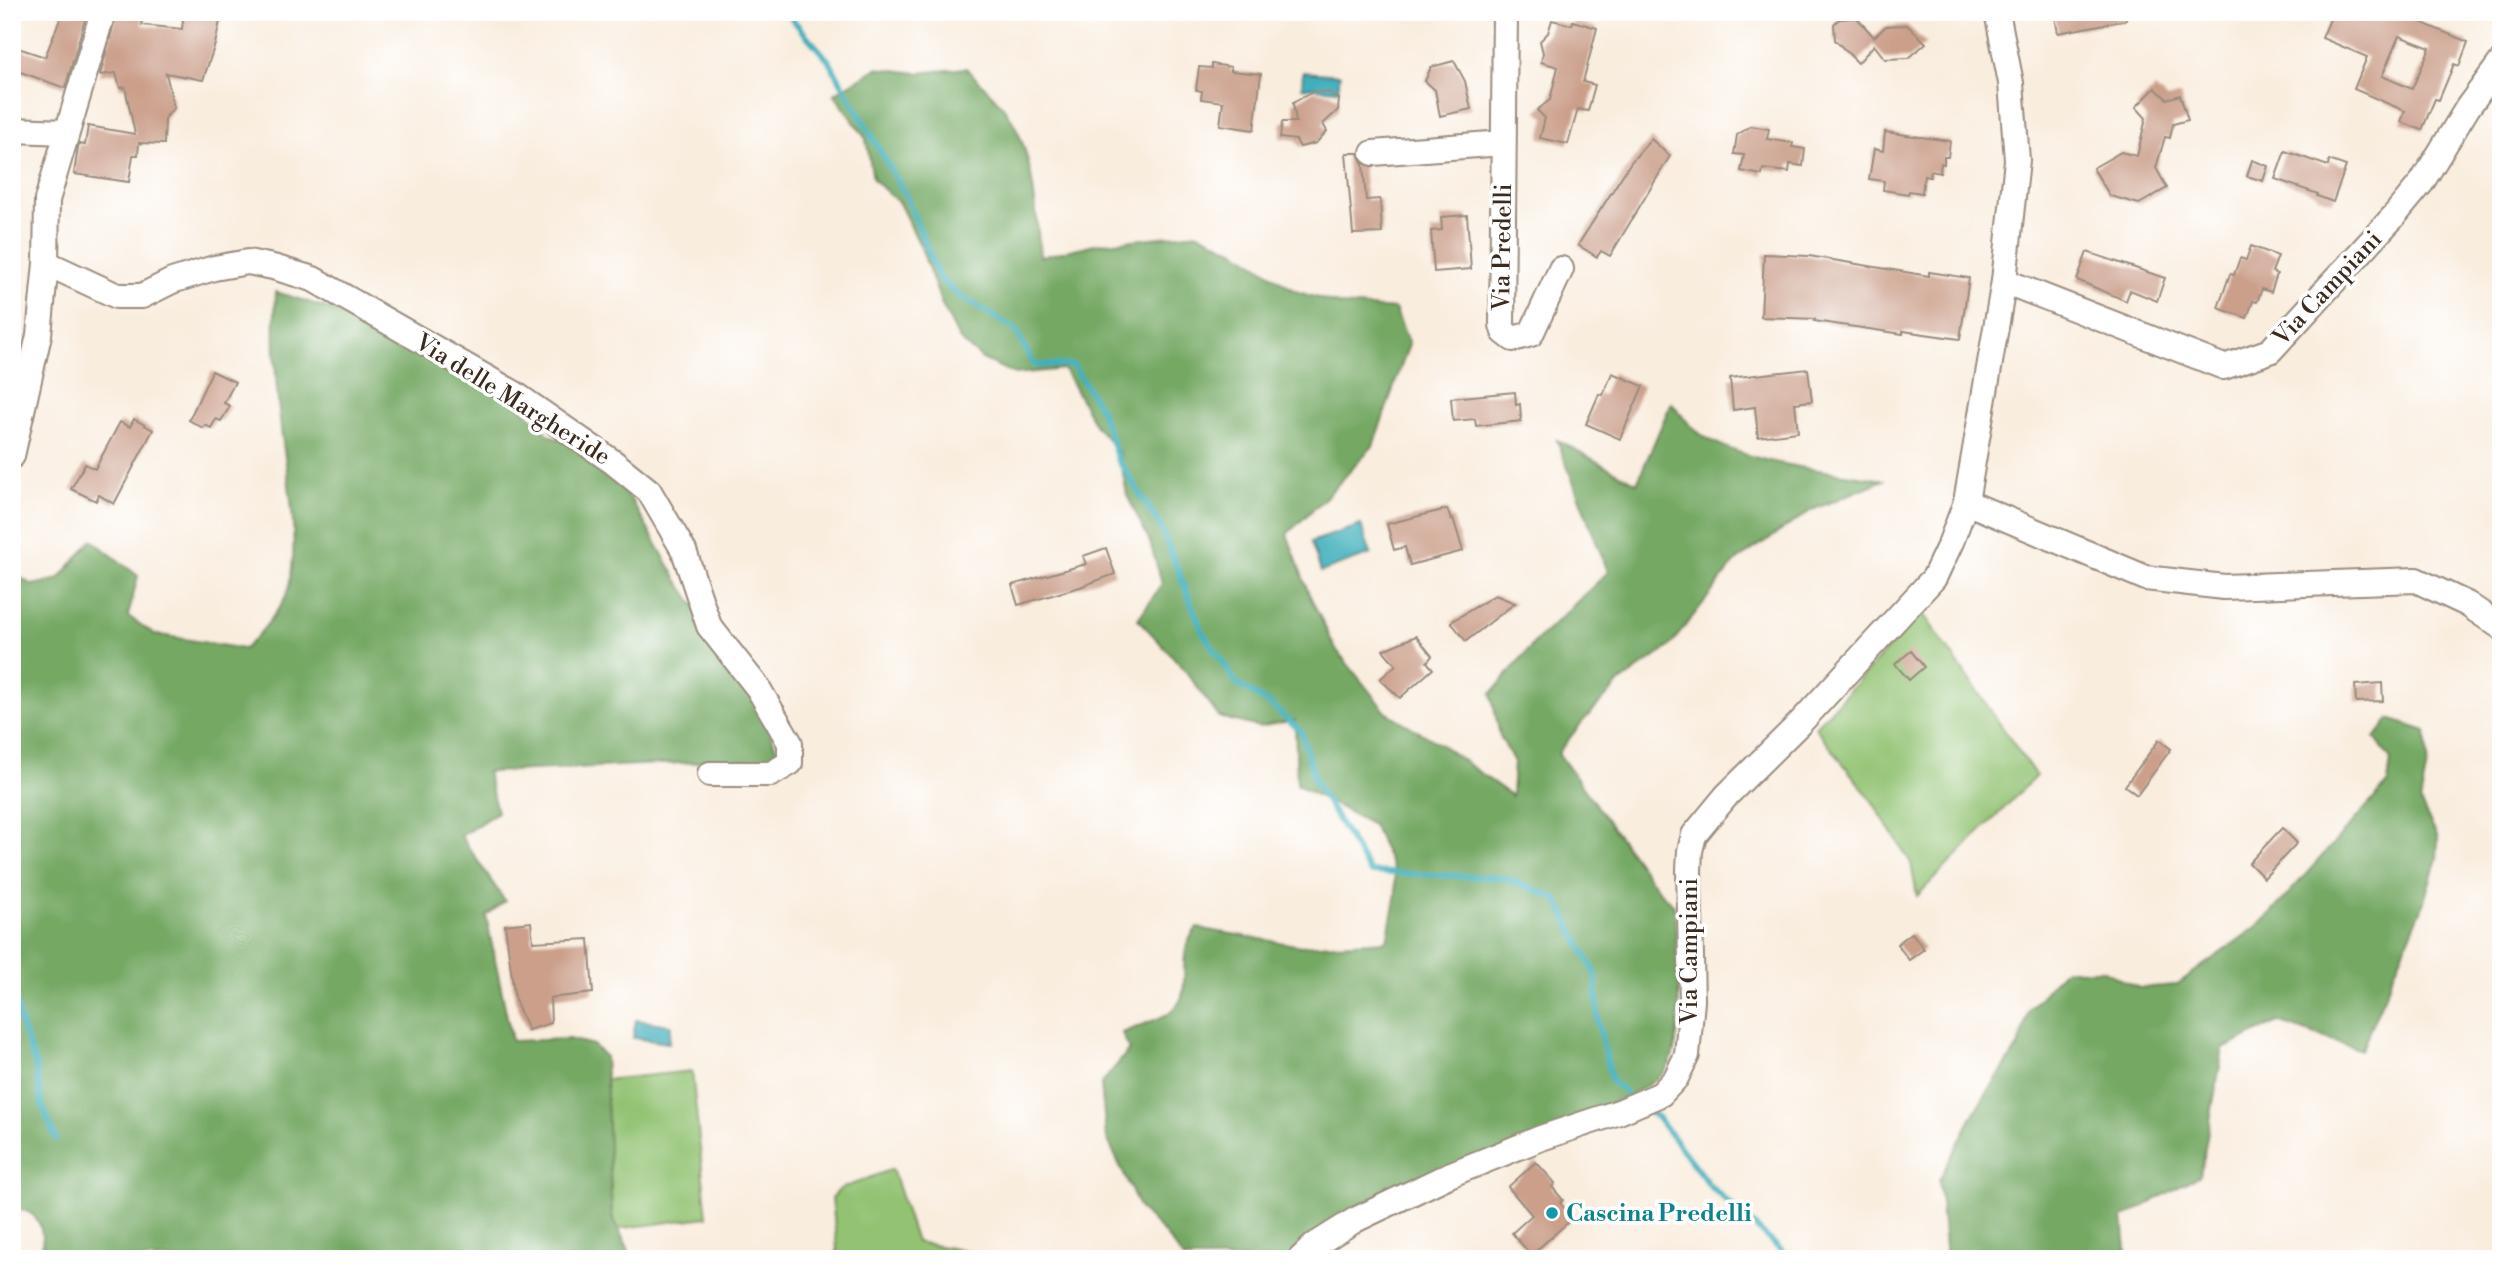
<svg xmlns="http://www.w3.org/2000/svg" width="2513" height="1271" font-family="'Libre Bodoni',serif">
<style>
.green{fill:#92c272;stroke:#667648;stroke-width:2}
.forest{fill:#75a864;stroke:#586941;stroke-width:2}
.water{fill:#3fafbb;stroke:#3d6c6c;stroke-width:2}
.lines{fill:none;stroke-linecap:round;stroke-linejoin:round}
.stream{stroke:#3fafbb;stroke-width:6}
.building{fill:#cb9f8a;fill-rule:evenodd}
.minor-casing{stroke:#9a8c7e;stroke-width:28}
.minor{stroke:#fff;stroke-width:24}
.culture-dot{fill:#0f9aa8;stroke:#fff;stroke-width:2.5}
.labels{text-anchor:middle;stroke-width:7;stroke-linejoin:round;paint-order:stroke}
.street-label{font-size:24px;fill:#3b2a1e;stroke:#fff}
.culture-label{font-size:24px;font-weight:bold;fill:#0d838f;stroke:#fff;text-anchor:start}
</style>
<rect width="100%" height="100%" fill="#fff"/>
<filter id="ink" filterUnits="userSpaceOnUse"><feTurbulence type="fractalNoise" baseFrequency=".0143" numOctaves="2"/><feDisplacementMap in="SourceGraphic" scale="14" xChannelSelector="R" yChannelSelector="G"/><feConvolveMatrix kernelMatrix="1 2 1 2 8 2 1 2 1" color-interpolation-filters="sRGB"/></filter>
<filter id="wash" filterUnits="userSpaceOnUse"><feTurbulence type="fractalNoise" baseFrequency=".00686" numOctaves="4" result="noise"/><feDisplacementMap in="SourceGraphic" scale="28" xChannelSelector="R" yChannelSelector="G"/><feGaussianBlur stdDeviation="1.57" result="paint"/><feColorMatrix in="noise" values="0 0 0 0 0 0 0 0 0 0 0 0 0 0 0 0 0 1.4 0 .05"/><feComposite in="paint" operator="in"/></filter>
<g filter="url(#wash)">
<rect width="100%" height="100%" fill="#f9edde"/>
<g class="green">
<polygon points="1922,612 2036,776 1917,896 1911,863 1872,801 1815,727"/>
<polygon points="692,1071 707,1217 618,1229 612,1215 605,1080"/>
<polygon points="892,1169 916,1242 984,1254 983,1259 838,1259 832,1198 840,1189"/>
</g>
<g class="forest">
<path d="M877,68L918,73L966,68C978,81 992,93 1003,107C1034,145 1036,210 1040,257L1096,244L1198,233L1238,252L1295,291L1341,305L1395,309L1409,344L1373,446L1327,496L1287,534L1309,594L1335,648L1386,712L1440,744L1512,796L1514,762L1500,736L1491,694L1534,643L1608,572L1557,440L1637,483L1671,403C1681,414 1692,430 1705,437C1755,466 1828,470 1884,480L1812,510L1736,561L1669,647L1619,683L1583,721L1558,753L1658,890L1674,905C1676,941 1687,1041 1667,1068C1659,1080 1644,1087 1632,1094L1290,1259H1184L1164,1233L1140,1209L1106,1136L1101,1084L1129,1050L1122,1033C1133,1028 1165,1018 1173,1010C1196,990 1172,956 1197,928L1301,946L1387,941L1396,893L1394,871L1373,825L1297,785L1295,720L1259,727L1219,717L1184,669L1138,619L1162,584L1150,542L1127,495L1119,452L1095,425L1064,369L1015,374L982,359L959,339L942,305L920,245L899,203L873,179L866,139L834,94Z"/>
<path d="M276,292L347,314L393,334L506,392L549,435L610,463L676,578L753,692L780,757L764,767L703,762L487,772L497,812L461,836L505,901L486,916L512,1041L569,1039L593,1045L605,1056L612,1216L633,1259H33L42,1252C44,1228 40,1210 12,1208V570L21,578L33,585L59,579L92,540L138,576L128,616L154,634L244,649C257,638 283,607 288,590C302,534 286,475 280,420C275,378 273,334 276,292Z"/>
<polygon points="2389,719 2426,731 2428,759 2420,802 2438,838 2437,858 2422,908 2361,1050 2278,1022 2223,1049 2200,1175 2123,1218 2127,1259 1946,1259 1939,1180 1976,1109 2018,1047 2029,1010 2064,970 2102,970 2139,988 2176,985 2263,922 2388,783 2391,760 2375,738"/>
</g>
<g class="water">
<polygon points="1303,72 1340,75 1338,90 1302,87"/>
<polygon points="1361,525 1371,554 1321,572 1311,542"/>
<polygon points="636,1020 671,1025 669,1043 633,1038"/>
</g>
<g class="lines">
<g class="stream">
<polyline points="786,12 829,61 907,198 939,278 958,295 1015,329 1034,365 1073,365 1101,410 1118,460 1160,525 1203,633 1237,684 1271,705 1301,731 1316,784 1370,872 1505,878 1556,898 1596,975 1598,1022 1612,1082 1625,1092"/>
<polyline points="12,986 20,1021 35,1064 42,1105 56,1139"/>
<polyline points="1649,1112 1657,1117 1710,1186 1791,1259"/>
</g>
</g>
<g id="blocks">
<g class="building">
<polygon points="63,12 87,12 65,88 12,69 12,46 45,57"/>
<polygon points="117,12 143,12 142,25 182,29 184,12 222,12 215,44 203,80 166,73 174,108 165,118 164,144 139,143 138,155 133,155 129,182 74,174 78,147 79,144 85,145 88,126 135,134 125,87 120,88 116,73 100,75"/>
<polygon points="2054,12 2125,12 2126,20 2058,33"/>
<path d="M2333,12H2396L2468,42L2459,66L2454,64L2439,100L2435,99L2422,130L2401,122L2405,111L2354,89L2367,57L2322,38ZM2399,36L2430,48L2412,89L2382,76Z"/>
<polygon points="1857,18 1874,37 1886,26 1907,25 1926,43 1909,58 1885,59 1874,45 1858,63 1835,40 1834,24 1839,19"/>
<polygon points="1552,20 1572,25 1573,21 1597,28 1583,82 1595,85 1588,111 1578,109 1568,144 1540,138 1545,118 1537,110 1550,100 1558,67 1541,62 1543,53 1540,41 1548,33"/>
<polygon points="1454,61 1465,81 1471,109 1440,116 1435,90 1425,81 1431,67"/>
<polygon points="1212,64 1231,67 1231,71 1261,74 1254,130 1220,125 1223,102 1201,99 1202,91 1196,90 1199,67 1212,68"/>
<polygon points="2155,88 2167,99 2180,95 2188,120 2173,124 2170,138 2165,137 2156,168 2167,188 2139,204 2110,196 2093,168 2121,152 2137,156 2146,118 2136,107"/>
<polygon points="1314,91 1330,93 1339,99 1338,110 1323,124 1327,131 1316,143 1300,147 1296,140 1280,138 1282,122 1296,122 1293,103"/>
<polygon points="1751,126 1769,129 1767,139 1793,143 1792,147 1805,149 1803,166 1790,164 1789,172 1763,169 1762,175 1741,171 1744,155 1734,154 1737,135"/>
<polygon points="1885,132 1950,141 1948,157 1944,157 1944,164 1941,163 1940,173 1931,171 1930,177 1924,176 1922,193 1909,191 1908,194 1883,190 1884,181 1869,179 1874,149 1883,151"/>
<polygon points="1651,139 1670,156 1610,256 1601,251 1597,257 1578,245 1631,162"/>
<polygon points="2285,151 2328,166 2329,160 2346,166 2333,202 2317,196 2318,194 2275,179"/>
<polygon points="1346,153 1358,153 1363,164 1366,200 1380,199 1382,233 1353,234"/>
<polygon points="2252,160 2268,166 2263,181 2247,176"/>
<polygon points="1467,215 1471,269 1434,272 1431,231 1442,230 1441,217"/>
<polygon points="2251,246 2278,256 2272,272 2277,274 2271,292 2262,289 2257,302 2253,301 2247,318 2218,308 2230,274 2234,275 2240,258 2246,260"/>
<polygon points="2087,252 2165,278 2157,301 2130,290 2126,301 2077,280"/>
<polygon points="1764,254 1809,256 1929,276 1929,272 1969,278 1960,339 1903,331 1903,334 1814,321 1815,319 1761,317"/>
<polygon points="1808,369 1812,401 1795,403 1798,432 1758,437 1755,407 1733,410 1730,378"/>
<polygon points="212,371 235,382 224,403 230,406 221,421 216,419 211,428 205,425 203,428 189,420"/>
<polygon points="1612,373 1643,386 1620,439 1586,424 1599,394 1603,395"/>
<polygon points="1515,392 1516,405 1520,404 1521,421 1476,426 1475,419 1453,421 1451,398"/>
<polygon points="134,419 153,430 114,504 99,495 96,501 71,489 85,464 95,469 120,422 130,427"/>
<polygon points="1447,509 1451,519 1453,518 1463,551 1410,565 1405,547 1394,550 1387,524"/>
<polygon points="1106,548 1115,574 1080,587 1018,605 1012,585 1086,564 1083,556"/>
<polygon points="1495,595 1515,603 1466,641 1451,622"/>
<polygon points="1416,636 1432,656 1427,662 1433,669 1400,698 1380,679 1396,665 1383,650"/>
<polygon points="1911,651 1924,667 1909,680 1895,664"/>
<polygon points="2382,683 2383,701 2356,702 2355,685"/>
<polygon points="2159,740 2171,749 2137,795 2125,786"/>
<polygon points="2282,828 2297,843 2264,878 2249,863"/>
<polygon points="531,922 533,942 589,939 593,993 550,998 551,1023 528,1030 515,1000 505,925"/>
<polygon points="1912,933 1924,949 1909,960 1897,944"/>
<polygon points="1536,1162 1555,1183 1552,1187 1563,1200 1560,1203 1573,1218 1531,1255 1512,1233 1532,1215 1508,1187"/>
</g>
</g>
</g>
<g filter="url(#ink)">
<use href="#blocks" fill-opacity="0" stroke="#9a8c7e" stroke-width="2"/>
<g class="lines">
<g class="minor-casing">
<g id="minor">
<polyline points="1505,12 1502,325 1504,332 1513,339 1531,334 1561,269"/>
<polyline points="12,130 66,132"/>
<polyline points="1373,153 1503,143"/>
<polyline points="46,263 117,296 142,296 172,281 214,268 248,262 273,267 313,279 515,394 613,462 649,491 684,551 709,626 758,688 790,743 790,763 771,774 710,774"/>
<polyline points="2004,281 2224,367 2270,351 2394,216 2422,182 2468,107 2501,62"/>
<polyline points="12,456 39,335 46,263 47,200 103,12"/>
<polyline points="1966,502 2146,578 2224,587 2416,580 2467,604 2501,627"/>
<polyline points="1300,1259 1315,1245 1355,1220 1449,1175 1541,1138 1619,1112 1661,1094 1676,1078 1687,1055 1692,1001 1689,870 1690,851 1694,835 1727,795 1800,723 1934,578 1951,542 1966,502 2004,281 2017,160 2011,83 1997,12"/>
</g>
</g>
<use href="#minor" class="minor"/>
</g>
</g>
<circle class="culture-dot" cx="1552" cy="1213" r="7"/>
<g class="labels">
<g class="street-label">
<text transform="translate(1502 247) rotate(-89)" y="8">Via Predelli</text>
<text transform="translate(2327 288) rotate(-47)" y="8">Via Campiani</text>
<text transform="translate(513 399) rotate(32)" y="8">Via delle Margheride</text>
<text transform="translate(1689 951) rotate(-90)" y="8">Via Campiani</text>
</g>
<g class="culture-label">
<text x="1566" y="1221">Cascina Predelli</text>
</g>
</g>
<rect width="2513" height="1271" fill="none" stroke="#fff" stroke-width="42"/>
</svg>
